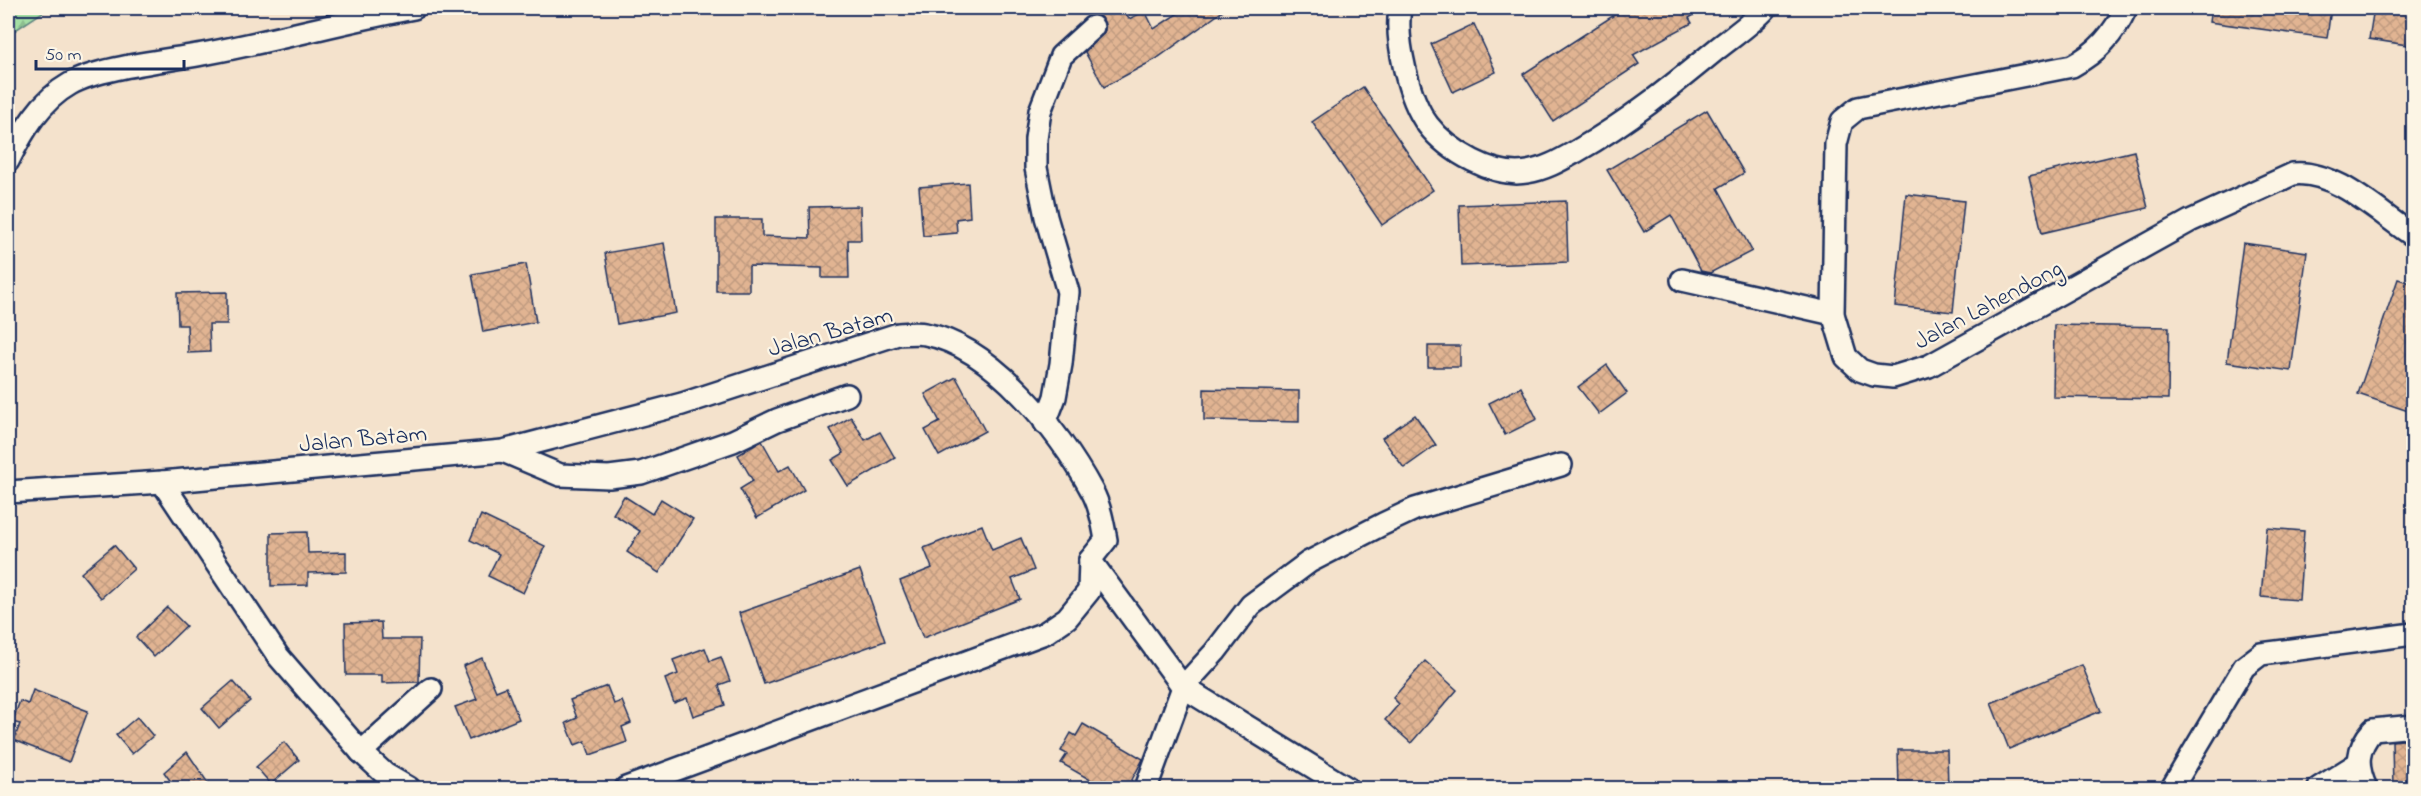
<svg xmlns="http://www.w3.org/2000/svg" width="2421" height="796" font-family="'Indie Flower',sans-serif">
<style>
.forest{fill:url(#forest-firs);stroke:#608681;stroke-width:1.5}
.building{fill:url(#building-cross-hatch);stroke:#1b2f5e;stroke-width:1.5}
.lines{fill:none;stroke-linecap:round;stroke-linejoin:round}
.street-casing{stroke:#1b2f5e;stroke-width:26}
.street{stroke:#fcf5e5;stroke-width:21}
.labels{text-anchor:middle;stroke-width:4.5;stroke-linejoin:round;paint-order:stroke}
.street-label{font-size:24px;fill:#1b2f5e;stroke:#fcf5e5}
</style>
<defs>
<pattern id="forest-firs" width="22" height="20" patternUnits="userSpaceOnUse" patternTransform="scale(1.5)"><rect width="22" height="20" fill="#a4dea4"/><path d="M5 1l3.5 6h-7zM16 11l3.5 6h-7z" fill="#8dbf90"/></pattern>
<pattern id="building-cross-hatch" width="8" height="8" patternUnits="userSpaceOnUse" patternTransform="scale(1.5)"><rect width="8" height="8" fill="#e1b492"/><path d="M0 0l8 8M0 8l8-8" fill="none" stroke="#c09b80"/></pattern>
</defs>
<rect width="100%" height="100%" fill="#f4e2cc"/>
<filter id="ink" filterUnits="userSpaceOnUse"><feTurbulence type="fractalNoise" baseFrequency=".0167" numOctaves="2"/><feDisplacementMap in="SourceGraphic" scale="12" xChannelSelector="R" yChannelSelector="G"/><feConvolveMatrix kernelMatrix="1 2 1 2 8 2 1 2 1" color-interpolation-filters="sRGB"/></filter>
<g filter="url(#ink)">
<polygon class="forest" points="8,8 49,8 8,35"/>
<g class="building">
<polygon points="1110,8 1122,8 1129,19 1145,11 1154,29 1186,8 1227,8 1156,59 1104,87 1085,52 1105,30 1103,19 1096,15"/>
<polygon points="1625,8 1705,8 1689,18 1692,23 1633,55 1639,64 1553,121 1523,74"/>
<polygon points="2211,8 2331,8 2327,38 2209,22"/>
<polygon points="2374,8 2414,8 2414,46 2369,39"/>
<polygon points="1474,24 1496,72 1453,92 1431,44"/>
<polygon points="1363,87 1433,190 1382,225 1312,122"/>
<polygon points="1707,110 1744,173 1718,188 1752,251 1710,273 1701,271 1671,215 1644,232 1607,170"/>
<polygon points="2134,151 2148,208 2042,233 2029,176"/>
<polygon points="968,183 970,217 956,219 957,233 923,236 919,187"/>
<polygon points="1906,194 1964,201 1953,312 1895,306"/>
<polygon points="1566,201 1568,262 1461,266 1459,205"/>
<polygon points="860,206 861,240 848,240 849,278 822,278 822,268 749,266 749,291 716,291 716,219 762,219 762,236 810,238 809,207"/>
<polygon points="664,243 676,313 617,324 605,253"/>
<polygon points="2243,243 2307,252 2291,371 2227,362"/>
<polygon points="526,264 536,322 483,332 472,274"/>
<polygon points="2398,279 2414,284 2414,413 2358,394"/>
<polygon points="227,292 227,324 209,324 210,352 188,353 187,325 178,325 177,293"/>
<polygon points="2054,325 2169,327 2168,399 2053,397"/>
<rect x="1428" y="346" width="32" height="21"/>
<polygon points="1607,365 1627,393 1599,414 1578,387"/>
<polygon points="956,377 985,431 939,456 925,430 940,422 925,394"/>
<polygon points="1521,387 1537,419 1505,435 1489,403"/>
<polygon points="1204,389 1299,391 1299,422 1204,420"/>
<polygon points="1415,415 1436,445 1404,468 1382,438"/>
<polygon points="851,417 865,440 880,432 895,458 848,486 832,460 844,453 830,429"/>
<polygon points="762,441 779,471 790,465 804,490 757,518 740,489 753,481 738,455"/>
<polygon points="624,496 652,514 661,499 693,519 659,573 627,552 640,531 613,514"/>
<polygon points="481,515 545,546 523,593 488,576 499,554 470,540"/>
<polygon points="982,525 992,550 1021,538 1034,570 1012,579 1020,599 923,638 900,581 932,568 924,548"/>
<polygon points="2267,528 2304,531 2299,600 2261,597"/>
<polygon points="307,532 308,553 346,552 346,572 308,573 308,585 271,586 271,533"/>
<polygon points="114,545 134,569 101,598 81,573"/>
<polygon points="860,570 885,641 764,684 739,613"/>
<polygon points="167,607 186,626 154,657 136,637"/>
<polygon points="381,622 382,639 420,639 419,682 382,683 382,675 346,675 345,623"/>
<polygon points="705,648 710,661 721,657 730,681 719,685 725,705 693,716 687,698 674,703 665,679 678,674 673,660"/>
<polygon points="482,658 496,691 506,687 519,719 469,740 455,707 477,699 463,666"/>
<polygon points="1425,661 1457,690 1411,743 1385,720 1399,704 1393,698"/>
<polygon points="2082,665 2101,711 2009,749 1991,703"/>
<polygon points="233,681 250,701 219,728 202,708"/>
<polygon points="607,686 614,704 622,701 631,723 622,727 627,742 590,755 585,741 575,745 566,723 577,718 570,700"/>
<polygon points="33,690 88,711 69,762 14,740 20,724 12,722 20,701 28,704"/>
<polygon points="137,717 153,736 132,754 116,735"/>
<polygon points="1083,724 1143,759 1127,789 1106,789 1061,763 1067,754 1061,751 1071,733 1076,736"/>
<polygon points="2414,739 2414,789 2393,789 2392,741"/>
<polygon points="284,742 299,760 271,784 256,767"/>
<polygon points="1898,750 1947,750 1948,789 1899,789"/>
<polygon points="187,752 212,789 176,789 164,772"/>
</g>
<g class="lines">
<g class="street-casing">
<g id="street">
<path d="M1400,8C1395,40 1408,98 1428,125C1448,151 1494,178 1527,172C1546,169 1561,160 1577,151C1628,122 1672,86 1717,49C1733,36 1753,23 1766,8"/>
<path d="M2126,8C2114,34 2098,52 2072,66L1858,108L1842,121L1836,144L1833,314L1846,357L1860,370L1874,375L1893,377L1929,366L2190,221L2293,174C2335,169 2380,214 2414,236"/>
<path d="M8,161C23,131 40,101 70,84C99,67 173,60 208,53C277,40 345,21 414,8"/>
<polyline points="1682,280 1833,314"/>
<polyline points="1045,423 1055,397 1061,364 1068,292 1046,217 1036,168 1036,139 1040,111 1061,56 1093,27"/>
<polyline points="503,451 560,475 609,477 641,473 733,441 777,420 847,395"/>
<polyline points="162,482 278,656 361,752 385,774 409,788"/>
<path d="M8,492L162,482L503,451L682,404L898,334C906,334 917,332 925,334C993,346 1061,434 1092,491C1100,506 1103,523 1106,540L1090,560L1089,591L1067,618L1045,633L626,788"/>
<polyline points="1090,560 1183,687 1347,788"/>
<polyline points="361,752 431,689"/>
<polyline points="1146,788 1183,687 1215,652 1251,605 1309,562 1383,524 1415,509 1561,465"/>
<polyline points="2172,788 2244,667 2261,654 2413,634"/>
<polyline points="2319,788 2357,764"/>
<path d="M2366,788C2356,766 2356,749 2373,730L2414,726"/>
</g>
</g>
<use href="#street" class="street"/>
</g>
</g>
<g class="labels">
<g class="street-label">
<text transform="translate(1988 304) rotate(-28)" y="8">Jalan Lahendong</text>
<text transform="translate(830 331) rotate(-16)" y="8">Jalan Batam</text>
<text transform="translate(363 438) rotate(-5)" y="8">Jalan Batam</text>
</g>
</g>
<rect width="2421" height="796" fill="none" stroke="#fcf5e5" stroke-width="30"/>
<rect x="15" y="15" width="2391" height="766" fill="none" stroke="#1b2f5e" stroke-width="2" filter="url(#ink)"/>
<path d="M36 60v9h148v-9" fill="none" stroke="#1b2f5e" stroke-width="3"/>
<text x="45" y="60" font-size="18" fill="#1b2f5e" stroke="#fcf5e5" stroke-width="4.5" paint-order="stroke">50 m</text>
</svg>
